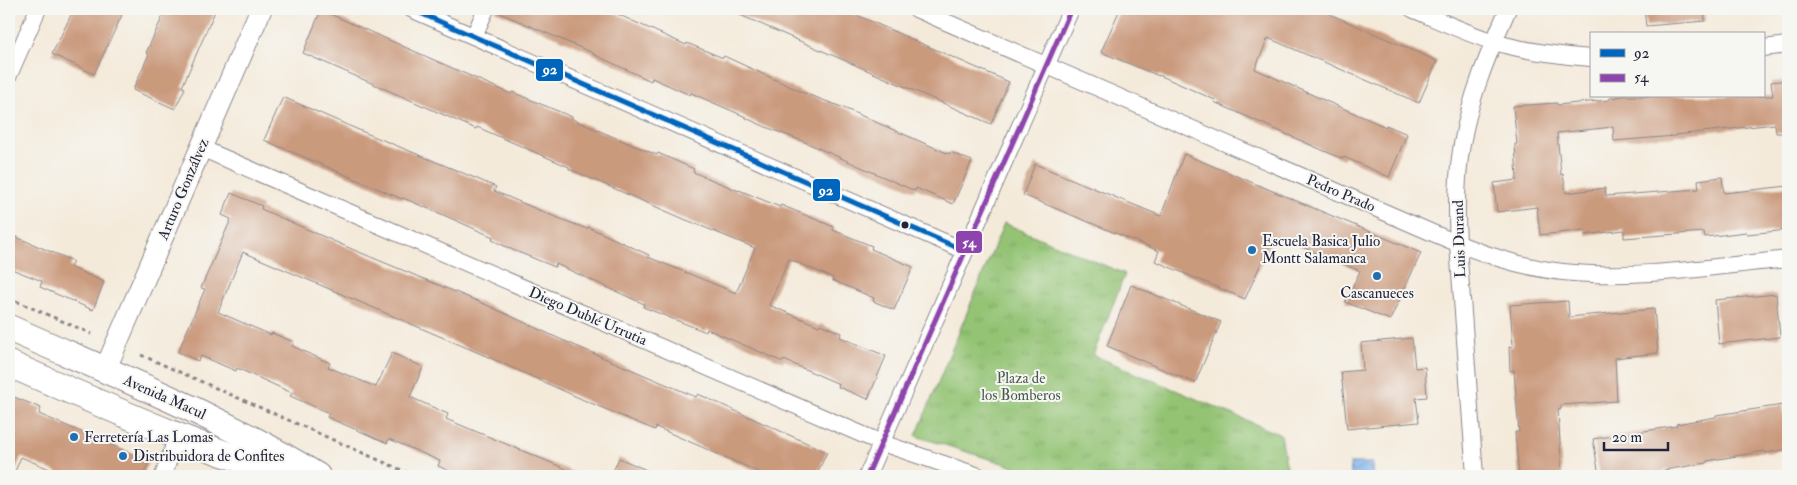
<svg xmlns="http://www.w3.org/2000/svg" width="1797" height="485" font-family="'IM FELL Double Pica',serif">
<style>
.park{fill:url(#park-tufts);stroke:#5a7257}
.water{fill:url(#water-waves);stroke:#506a93}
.building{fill:#ca9a7d}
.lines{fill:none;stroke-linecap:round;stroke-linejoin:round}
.minor-casing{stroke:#8b868a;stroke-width:18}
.tertiary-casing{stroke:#8b868a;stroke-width:23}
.primary-casing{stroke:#8b868a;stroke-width:28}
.path{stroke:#8b868a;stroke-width:3;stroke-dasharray:4 4;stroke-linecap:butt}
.minor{stroke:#fff;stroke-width:16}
.tertiary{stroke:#fff;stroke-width:21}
.primary{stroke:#fff;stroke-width:26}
.bus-1-casing{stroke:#f6f6f2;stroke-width:9}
.bus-2-casing{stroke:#f6f6f2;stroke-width:9}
.bus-1{stroke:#0065bd;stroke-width:5}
.bus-2{stroke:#8e44ad;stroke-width:5}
.bus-dot{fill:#22223b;stroke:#f6f6f2;stroke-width:2}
.poi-dot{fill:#1f6fb2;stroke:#f6f6f2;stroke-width:2}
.labels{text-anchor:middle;stroke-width:4;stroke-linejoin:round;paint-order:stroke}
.street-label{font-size:15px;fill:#22223b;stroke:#f6f6f2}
.poi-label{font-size:15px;fill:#22223b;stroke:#f6f6f2;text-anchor:start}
.park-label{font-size:15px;fill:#4a5a4f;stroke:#f6f6f2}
.line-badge{stroke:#f6f6f2;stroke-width:2}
.badge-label{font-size:14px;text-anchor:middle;font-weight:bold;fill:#fff}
</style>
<defs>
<pattern id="park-tufts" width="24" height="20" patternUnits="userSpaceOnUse" patternTransform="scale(1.25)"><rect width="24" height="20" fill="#93c373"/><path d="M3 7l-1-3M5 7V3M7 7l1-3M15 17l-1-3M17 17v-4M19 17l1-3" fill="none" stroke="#7ea764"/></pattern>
<pattern id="water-waves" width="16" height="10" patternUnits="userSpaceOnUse" patternTransform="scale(1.25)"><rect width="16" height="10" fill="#7eb1eb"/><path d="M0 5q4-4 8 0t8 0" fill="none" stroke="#6790c0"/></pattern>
</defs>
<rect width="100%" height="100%" fill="#f6f6f2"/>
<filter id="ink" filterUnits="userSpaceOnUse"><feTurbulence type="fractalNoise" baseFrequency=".02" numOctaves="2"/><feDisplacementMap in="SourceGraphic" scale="10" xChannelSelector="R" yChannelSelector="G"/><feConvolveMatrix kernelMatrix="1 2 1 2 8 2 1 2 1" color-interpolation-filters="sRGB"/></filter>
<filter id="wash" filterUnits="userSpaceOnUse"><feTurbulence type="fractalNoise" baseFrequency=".0096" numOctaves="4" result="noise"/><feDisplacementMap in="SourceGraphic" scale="20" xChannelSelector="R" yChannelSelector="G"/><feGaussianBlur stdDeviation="1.12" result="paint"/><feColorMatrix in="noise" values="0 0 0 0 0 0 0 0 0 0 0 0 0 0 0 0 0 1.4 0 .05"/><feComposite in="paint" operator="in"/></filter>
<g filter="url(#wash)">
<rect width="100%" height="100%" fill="#f4eada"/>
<polygon class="park" points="1004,223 1125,274 1093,355 1281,435 1288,476 1044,476 916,436"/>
<polygon class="water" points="1350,463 1372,463 1373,476 1351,476"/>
<g id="blocks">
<g class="building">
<polygon points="74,9 109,9 122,15 94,74 52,54"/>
<polygon points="166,9 216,9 182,87 185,88 175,109 133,90 149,54 146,53"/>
<polygon points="496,9 606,9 686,45 687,43 723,58 724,56 804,93 839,106 949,154 950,152 972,161 953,204 916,188 915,191 807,143 766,127 746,118 746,117 691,93 690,95 652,78 651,81 593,54 593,53 495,11"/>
<polygon points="726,9 843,9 1009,82 991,124"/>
<polygon points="1120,9 1318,9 1437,61 1419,103 1268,38 1255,69 1326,101 1386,127 1386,125 1407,134 1389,177 1344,157 1343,159 1322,150 1214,102 1215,100 1159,75 1159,76 1101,52"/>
<polygon points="1644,9 1704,9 1705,21 1646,26"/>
<polygon points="321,10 511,94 512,92 572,117 572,119 623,141 657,155 658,153 694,169 693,172 739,191 739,190 780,207 781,205 834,227 833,230 872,246 871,249 913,267 894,310 873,301 874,298 832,280 833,278 789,259 769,305 819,326 820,324 841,333 840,337 886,356 868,399 838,387 839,384 784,360 783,362 707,329 706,332 643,307 644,304 556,264 555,267 513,250 492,240 493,237 439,213 403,198 402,199 264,140 283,97 361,131 475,178 496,187 494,191 553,216 587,229 588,227 649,255 648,257 736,293 755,248 684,219 569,169 569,167 477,127 476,129 303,53"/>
<polygon points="1788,80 1788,133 1776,133 1775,124 1675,135 1675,136 1614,141 1613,127 1557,133 1561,175 1563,174 1566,193 1605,188 1606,196 1699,189 1698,180 1722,177 1724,193 1788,186 1788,230 1747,234 1746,232 1705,237 1704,232 1624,238 1624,230 1585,235 1585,230 1540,235 1537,207 1497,212 1494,183 1517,180 1515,144 1517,144 1513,106 1557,103 1557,105 1610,100 1610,98 1623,96 1773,96 1771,82"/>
<polygon points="1184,154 1421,253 1390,320 1345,302 1360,271 1288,241 1272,239 1245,299 1155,261 1159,251 1023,195 1035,164 1161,216"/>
<polygon points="231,193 262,206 261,209 354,250 489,306 562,340 696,397 698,394 827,452 816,476 768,476 656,427 655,430 586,401 486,356 243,252 218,312 271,335 272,333 294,342 292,346 330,363 328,367 376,387 392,353 423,367 410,397 448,414 446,419 583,476 461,476 438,466 440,461 389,439 387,443 327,417 329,413 290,396 292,393 237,368 236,371 201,356 198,361 178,352 205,289 201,288 231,219 222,215"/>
<polygon points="9,234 73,261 70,267 104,282 93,310 40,287 42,281 9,268"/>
<polygon points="1131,285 1221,322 1195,383 1107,346"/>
<polygon points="1776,294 1780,337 1719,344 1715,300"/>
<polygon points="1568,301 1569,317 1654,309 1658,353 1615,358 1617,401 1561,405 1561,409 1558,410 1562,476 1519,476 1515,432 1519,432 1514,370 1510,371 1509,347 1513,346 1510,305"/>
<polygon points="1412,338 1415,368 1425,367 1427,397 1416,398 1419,422 1347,429 1341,372 1363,370 1361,343"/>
<polygon points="9,395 41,408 39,414 149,461 143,476 66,476 21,457 13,476 9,476"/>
<polygon points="1783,405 1788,449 1766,453 1765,451 1707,461 1707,463 1664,470 1665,473 1645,476 1599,476 1593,439 1677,426 1676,424 1716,417 1716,415"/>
<polygon points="619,458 660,476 611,476"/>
</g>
</g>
</g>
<g filter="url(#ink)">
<use href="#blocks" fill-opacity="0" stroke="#8b868a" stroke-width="1"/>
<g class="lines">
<g class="minor-casing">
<g id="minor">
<polyline points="411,9 965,251"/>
<path d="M916,9L1435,234C1477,252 1518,267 1563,272C1637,280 1715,266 1788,259"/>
<path d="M1412,9C1438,20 1464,32 1491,41C1518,50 1562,56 1591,58"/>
<polyline points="474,36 486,9"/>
<polyline points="1763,48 1788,45"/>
<polyline points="9,75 38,9"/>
<polyline points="201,148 882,443 979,476"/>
<polyline points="163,476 177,437"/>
<polyline points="867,476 1071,9"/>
<path d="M1475,476C1471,417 1466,358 1462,299C1458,248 1453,196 1462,144C1470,97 1489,52 1508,9"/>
</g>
</g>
<g class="tertiary-casing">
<polyline id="tertiary" points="105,370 261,9"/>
</g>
<g class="primary-casing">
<g id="primary">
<path d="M9,328C113,374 220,416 317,476"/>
<path d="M9,364C102,404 194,447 292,476"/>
</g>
</g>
<g class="path">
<polyline points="9,298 92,334"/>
<polyline points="141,355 415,476"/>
</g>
<use href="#minor" class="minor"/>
<use href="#tertiary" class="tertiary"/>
<use href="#primary" class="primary"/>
<g class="bus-1-casing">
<polyline id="bus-1" points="411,9 965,251"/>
</g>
<g class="bus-2-casing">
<polyline id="bus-2" points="867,476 1071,9"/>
</g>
<use href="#bus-1" class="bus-1"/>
<use href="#bus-2" class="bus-2"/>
</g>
</g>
<circle class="bus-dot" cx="905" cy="225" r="4.5"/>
<g class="poi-dot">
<circle cx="1252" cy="250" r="5"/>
<circle cx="1377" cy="276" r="5"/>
<circle cx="74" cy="437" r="5"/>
<circle cx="123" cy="456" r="5"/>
</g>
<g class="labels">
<g class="street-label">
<text transform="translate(183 189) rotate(-67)" y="5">Arturo Gonzálvez</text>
<text transform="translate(1341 193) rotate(23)" y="5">Pedro Prado</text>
<text transform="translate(1459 239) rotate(-92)" y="5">Luis Durand</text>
<text transform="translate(588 316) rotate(23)" y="5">Diego Dublé Urrutia</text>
<text transform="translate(165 397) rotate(24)" y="5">Avenida Macul</text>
</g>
<g class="poi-label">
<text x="1262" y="246">Escuela Basica Julio<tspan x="1262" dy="17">Montt Salamanca</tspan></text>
<text x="1377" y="298" text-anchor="middle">Cascanueces</text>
<text x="84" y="442">Ferretería Las Lomas</text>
<text x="133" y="461">Distribuidora de Confites</text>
</g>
<g class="park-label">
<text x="1021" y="383">Plaza de<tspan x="1021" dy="17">los Bomberos</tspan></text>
</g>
</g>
<g class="line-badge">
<rect x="535" y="58" width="29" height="24" rx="5" fill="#0065bd"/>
<rect x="812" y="178" width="29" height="24" rx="5" fill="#0065bd"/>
<rect x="955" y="230" width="28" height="24" rx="5" fill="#8e44ad"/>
</g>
<g class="badge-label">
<text x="550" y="74">92</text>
<text x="826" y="195">92</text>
<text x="969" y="247">54</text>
</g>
<rect width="1797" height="485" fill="none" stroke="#f6f6f2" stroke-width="30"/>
<rect x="1590" y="32" width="175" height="65" fill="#f6f6f2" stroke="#a1a1a9"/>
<rect x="1600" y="49" width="25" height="8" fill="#0065bd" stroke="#a1a1a9"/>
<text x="1634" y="58" font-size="15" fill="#22223b">92</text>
<rect x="1600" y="74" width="25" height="8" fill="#8e44ad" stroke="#a1a1a9"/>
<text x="1634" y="82" font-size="15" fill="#22223b">54</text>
<path d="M1604 442v8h64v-8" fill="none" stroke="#22223b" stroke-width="2.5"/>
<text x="1612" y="442" font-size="15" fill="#22223b" stroke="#f6f6f2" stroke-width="4" paint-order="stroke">20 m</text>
</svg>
